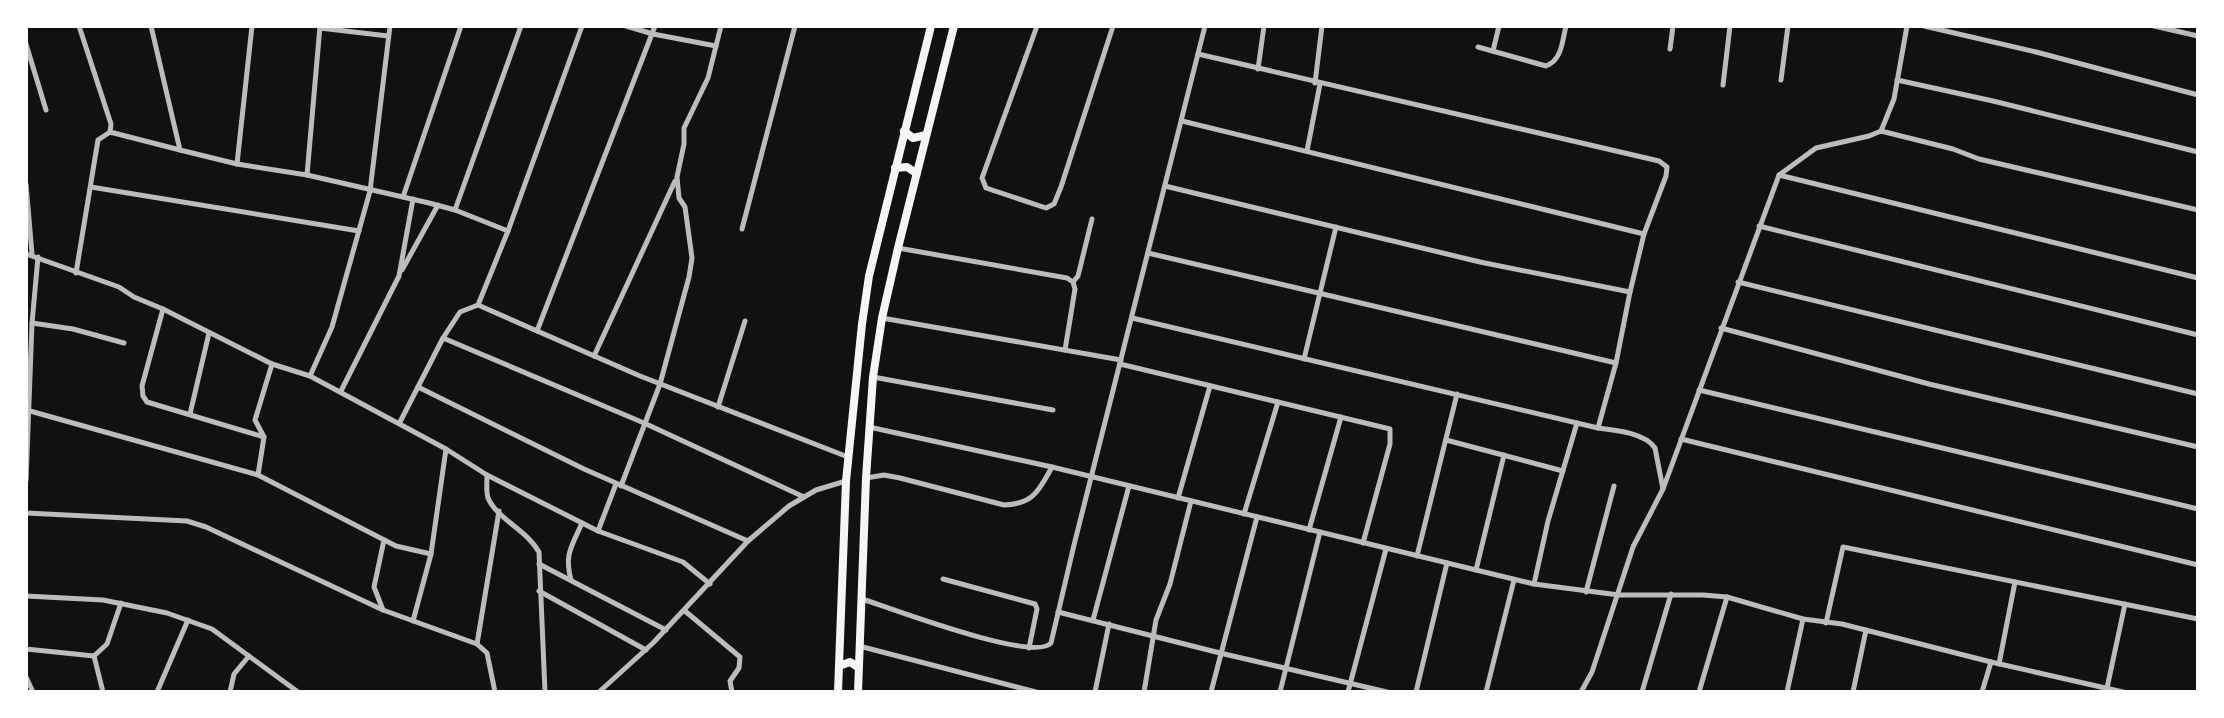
<svg xmlns="http://www.w3.org/2000/svg" width="2224" height="718" font-family="Merriweather,serif">
<style>
.lines{fill:none;stroke-linecap:round;stroke-linejoin:round}
.minor{stroke:#bcbcbc;stroke-width:5}
.primary{stroke:#f5f5f5;stroke-width:8}
</style>
<rect width="100%" height="100%" fill="#111"/>
<g class="lines">
<g class="minor">
<polyline points="79,26 111,124 110,132 180,150"/>
<polyline points="151,26 180,150 237,164 307,175 429,203 455,210 508,231"/>
<polyline points="626,26 653,34 716,46"/>
<polyline points="1037,26 982,178 986,188 1046,208 1054,204 1061,187 1113,26"/>
<polyline points="1924,26 2036,52 2198,95"/>
<polyline points="2154,26 2198,36"/>
<polyline points="320,28 388,36"/>
<polyline points="26,44 46,110"/>
<path d="M1478,47L1546,66C1562,60 1562,42 1566,26"/>
<polyline points="1670,49 1673,26"/>
<polyline points="1493,51 1499,26"/>
<polyline points="1198,54 1659,161 1667,167 1666,176 1644,234 1630,292"/>
<polyline points="1258,69 1264,26"/>
<polyline points="1781,80 1788,26"/>
<polyline points="1897,80 1993,101 2198,152"/>
<polyline points="1315,83 1322,26"/>
<polyline points="1723,85 1730,26"/>
<polyline points="1182,121 1644,234"/>
<polyline points="1881,131 1953,149 1979,159 2198,210"/>
<polyline points="1307,151 1320,84"/>
<polyline points="237,164 252,26"/>
<polyline points="307,175 320,26"/>
<polyline points="1779,175 2198,278"/>
<polyline points="26,184 32,254"/>
<path d="M1165,186L1480,262L1630,292L1616,363L1598,428C1615,430 1645,433 1655,448L1663,489"/>
<polyline points="91,187 359,231"/>
<polyline points="403,197 461,26"/>
<polyline points="455,210 521,26"/>
<polyline points="1759,226 2198,335"/>
<polyline points="742,229 795,26"/>
<polyline points="898,248 1067,278 1073,282 1075,289 1065,350"/>
<polyline points="1148,253 1616,363"/>
<polyline points="26,254 119,287 134,297 163,309 272,364 310,376 446,449 431,554 413,621"/>
<polyline points="402,270 438,205"/>
<polyline points="76,273 98,140 110,132"/>
<polyline points="1073,282 1078,276 1092,219"/>
<polyline points="1738,282 2198,394"/>
<polyline points="478,305 508,231 582,26"/>
<polyline points="163,309 142,386 143,396 147,402 264,437"/>
<polyline points="882,318 1121,360"/>
<polyline points="1132,318 1598,428"/>
<polyline points="32,323 73,329 124,343"/>
<polyline points="1721,328 1929,384 2198,447"/>
<polyline points="537,331 655,26"/>
<polyline points="443,338 644,423 804,497"/>
<polyline points="594,356 675,181"/>
<polyline points="1304,359 1336,227"/>
<polyline points="1120,364 1390,429 1390,444 1363,543"/>
<polyline points="310,376 332,327 370,191 390,26"/>
<polyline points="873,377 1053,410"/>
<polyline points="418,387 584,469 748,541"/>
<polyline points="1699,390 2198,509"/>
<polyline points="341,391 399,276 413,199"/>
<polyline points="718,407 745,321"/>
<polyline points="30,411 258,475 396,546 431,554"/>
<polyline points="190,414 209,333"/>
<polyline points="400,422 443,338 460,312 478,305 640,376 848,457"/>
<polyline points="869,427 1052,467 1534,584 1619,595 1703,595 1727,597 1803,619 1842,624 1991,662 2123,692"/>
<polyline points="1681,439 2198,565"/>
<polyline points="1446,440 1563,471"/>
<polyline points="446,449 487,475 598,531 683,562 710,584"/>
<polyline points="258,475 264,437 255,420 272,364"/>
<path d="M487,475C487,481 486,492 488,498C497,519 527,530 539,552L545,692"/>
<path d="M866,478L884,475L900,478L1004,505C1034,504 1039,490 1052,467"/>
<polyline points="26,481 32,323 38,257"/>
<polyline points="621,486 660,384 689,277 692,258 685,207 679,198 677,177 684,144 684,128 708,78 721,26"/>
<polyline points="1178,498 1210,386"/>
<polyline points="26,513 187,521 206,527 383,610 477,644 487,653 495,692"/>
<polyline points="1244,514 1278,402"/>
<polyline points="1309,530 1341,417"/>
<polyline points="598,531 616,484"/>
<polyline points="1417,556 1457,394"/>
<polyline points="539,564 666,630"/>
<polyline points="1476,570 1504,455"/>
<polyline points="943,579 1035,604 1037,609 1029,648"/>
<path d="M571,580C564,554 572,546 582,523"/>
<polyline points="1534,584 1548,521 1577,423"/>
<polyline points="539,591 646,650"/>
<polyline points="1586,592 1614,486"/>
<polyline points="26,596 103,600 167,613 212,629 298,692"/>
<path d="M862,599C890,608 1034,663 1051,643L1074,545L1205,26"/>
<polyline points="383,610 374,587 384,540"/>
<polyline points="685,611 740,657 739,668 730,681 732,692"/>
<polyline points="1058,612 1220,653 1387,692"/>
<polyline points="1093,620 1129,486"/>
<polyline points="1826,623 1843,547 2198,619"/>
<polyline points="477,644 499,511"/>
<polyline points="859,646 1036,692"/>
<polyline points="26,649 94,656 107,644 121,603"/>
<polyline points="94,656 103,692"/>
<polyline points="1999,664 2015,582"/>
<polyline points="26,677 33,692"/>
<polyline points="2107,688 2125,604"/>
<polyline points="157,692 188,620"/>
<polyline points="230,692 234,674 249,656"/>
<polyline points="599,692 653,643 748,541 789,506 816,490 846,481"/>
<polyline points="1095,692 1109,624"/>
<polyline points="1144,692 1156,620 1170,584 1191,501"/>
<polyline points="1211,692 1257,517"/>
<polyline points="1280,692 1320,532"/>
<polyline points="1348,692 1386,549"/>
<polyline points="1416,692 1447,563"/>
<polyline points="1486,692 1514,580"/>
<polyline points="1581,692 1592,672 1633,547 1663,489 1779,175 1816,148 1869,136 1881,131 1894,99 1907,26"/>
<polyline points="1642,692 1671,594"/>
<polyline points="1699,692 1727,597"/>
<polyline points="1787,692 1803,619"/>
<polyline points="1853,692 1866,630"/>
<polyline points="1982,692 1991,662"/>
</g>
<g class="primary">
<polyline points="904,131 913,138 926,135"/>
<polyline points="895,168 907,167 916,173"/>
<polyline points="839,666 850,662 858,667"/>
<polyline points="838,692 846,481 862,324 869,276 931,26"/>
<polyline points="858,692 866,478 873,377 882,318 898,248 954,26"/>
</g>
</g>
<rect width="2224" height="718" fill="none" stroke="#ffffff" stroke-width="56"/>
</svg>
